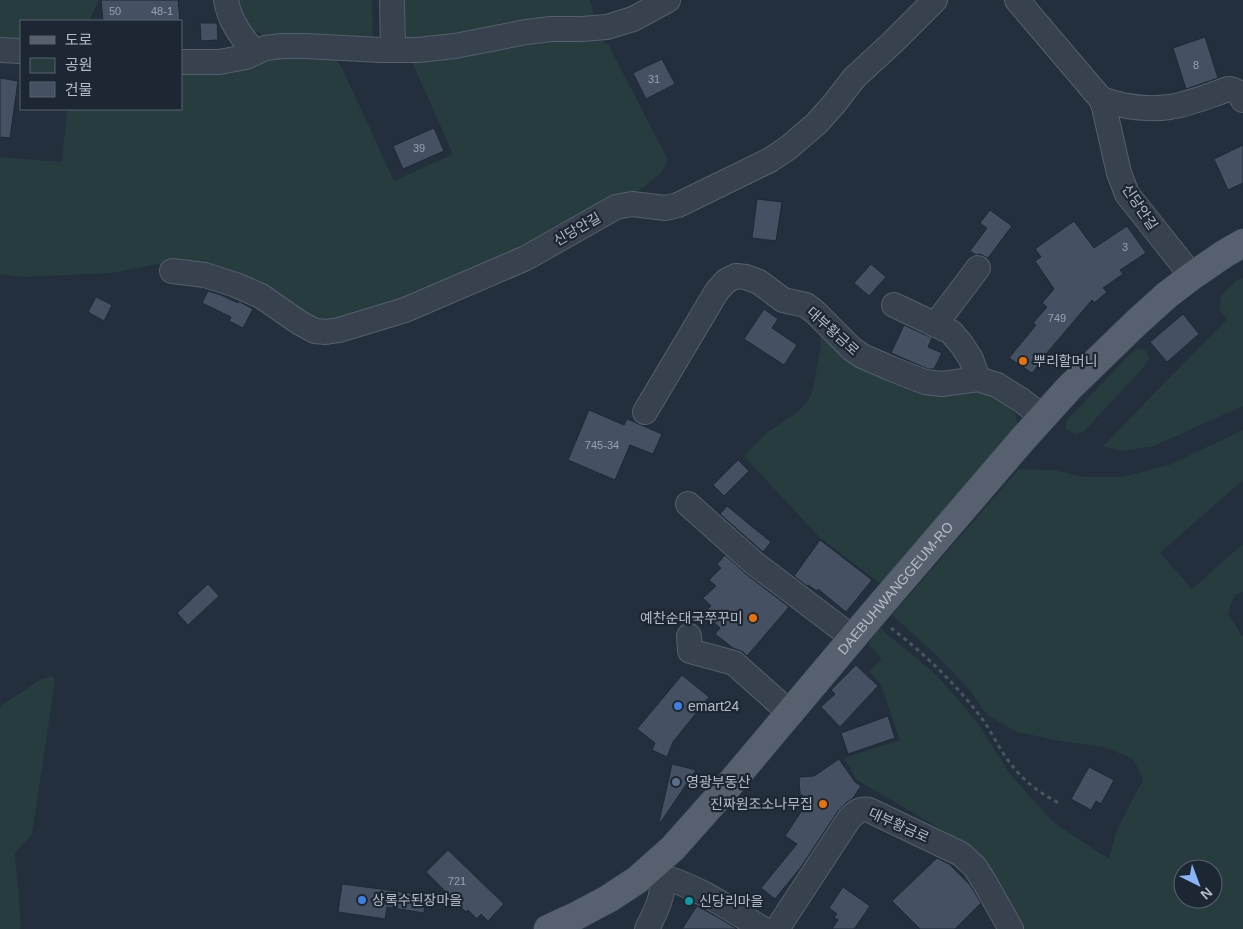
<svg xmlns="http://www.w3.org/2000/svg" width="1243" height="929" font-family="Helvetica,'Noto Sans KR',sans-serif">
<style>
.green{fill:#263c3f;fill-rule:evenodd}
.building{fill:#455162;stroke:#1f2835}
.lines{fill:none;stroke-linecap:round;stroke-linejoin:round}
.minor-casing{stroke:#565f6c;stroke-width:26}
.major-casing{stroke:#414a57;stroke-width:29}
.path{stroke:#44595c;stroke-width:3;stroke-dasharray:4 4;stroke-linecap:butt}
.minor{stroke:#38414e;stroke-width:24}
.major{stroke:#56606e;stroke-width:28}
.food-dot{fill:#e8710a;stroke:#1d2633;stroke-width:2}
.shop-dot{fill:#3f7fe0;stroke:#1d2633;stroke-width:2}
.service-dot{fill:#5c6f8a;stroke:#1d2633;stroke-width:2}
.culture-dot{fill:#0f9aa8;stroke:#1d2633;stroke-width:2}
.labels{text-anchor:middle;stroke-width:4.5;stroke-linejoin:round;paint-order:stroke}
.number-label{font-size:11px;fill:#98a1af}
.street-label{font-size:14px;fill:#b4bcc9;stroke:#1d2633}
.poi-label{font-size:14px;fill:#b4bcc9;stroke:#1d2633;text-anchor:start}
</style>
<rect width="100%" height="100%" fill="#242f3e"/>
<g class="green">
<polygon points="0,0 99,0 89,21 21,21 21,44 0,42"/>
<polygon points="233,0 372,0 373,39 281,39 262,35 245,25"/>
<polygon points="397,0 590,0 596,22 398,45"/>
<polygon points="589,35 608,44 668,160 662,172 644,187 523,255 331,327 315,319 265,284 216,268 179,260 111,273 22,277 0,274 0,157 62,162 67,109 181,109 181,67 264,55 334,56 342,68 394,181 453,154 411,60"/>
<polygon points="1243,278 1243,406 1154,446 1122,451 1103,446 1227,319 1219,309 1221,295 1236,281"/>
<path d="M819,327L987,394C999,401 1020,409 1017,426L881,584L819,537L744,456L764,435L800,410L808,401L813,389L821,345Z"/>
<polygon points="1138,348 1146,351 1149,358 1144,367 1084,431 1075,434 1066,430 1066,421 1130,354"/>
<path d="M1243,430V480L1160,553L1192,589L1243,544V592L1234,595L1228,614L1243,637V929H1020L975,853L944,831L857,780L844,758L900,740L880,683L869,671L882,659L868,644L880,628L934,673L954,695L979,725L1010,774L1051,820L1063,829L1109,859L1116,832L1143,779L1133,759L1104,747L1060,741L1017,732L987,715L969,689L932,651L892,615L1019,469L1053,470L1084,477H1122L1169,465ZM1183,869H1213V899H1183Z"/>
<polygon points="52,676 55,681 32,834 15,853 21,923 20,929 0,929 0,709 2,705 41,679"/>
</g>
<g class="building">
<polygon points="101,0 178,0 180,21 103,21"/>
<polygon points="200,23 217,23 218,40 201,41"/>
<polygon points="1205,37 1218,78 1186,89 1173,48"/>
<polygon points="662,59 675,84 646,99 633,73"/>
<polygon points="0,78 18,81 10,138 0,137"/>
<polygon points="434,128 444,151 403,169 393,146"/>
<polygon points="1243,145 1243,183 1228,190 1214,159"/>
<polygon points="757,199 782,202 776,241 752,238"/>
<polygon points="990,210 1012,226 988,258 980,254 976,255 970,251 987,228 980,223"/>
<polygon points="1074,221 1094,248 1127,226 1146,253 1120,270 1123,274 1103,288 1107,292 1094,303 1092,300 1045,355 1046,356 1032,373 1009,358 1036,325 1033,323 1047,307 1042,303 1054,289 1035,261 1041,257 1035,249"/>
<polygon points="871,264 886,277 869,296 854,283"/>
<polygon points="208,291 221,295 238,303 238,301 253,309 243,328 229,321 231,317 202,303"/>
<polygon points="96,297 112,305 104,321 88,312"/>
<polygon points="764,309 778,319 772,328 797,345 784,365 744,339"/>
<polygon points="1183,314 1199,334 1167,362 1150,342"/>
<polygon points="904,325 932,338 928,347 942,353 934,369 928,369 891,353"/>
<polygon points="589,410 624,425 627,419 662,434 653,454 630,445 615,480 568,460"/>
<polygon points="738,460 749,471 724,496 713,485"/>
<polygon points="727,506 771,542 763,552 720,514"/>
<polygon points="820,540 872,580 846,612 818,589 817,591 808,585 807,586 794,576"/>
<polygon points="725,555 746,574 789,607 747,656 743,652 733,648 715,634 720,628 704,613 711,606 703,598 716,586 709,580 721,568 717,564"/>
<polygon points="208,584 219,596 188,625 177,613"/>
<polygon points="856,665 878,686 840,727 821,707 835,694 831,690"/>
<polygon points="682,675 709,697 673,742 667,757 652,750 655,743 637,729"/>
<polygon points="888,716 895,738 848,754 841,733"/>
<polygon points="839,759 855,782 861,786 853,798 846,803 838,811 801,867 775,899 761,888 797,844 785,836 809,800 800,794 799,777 814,776"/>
<polygon points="672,764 696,770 660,823 659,822"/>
<polygon points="1089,767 1114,780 1101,804 1096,801 1091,810 1071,799"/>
<polygon points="448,850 504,904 488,921 481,914 477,919 468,910 466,912 426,872"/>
<polygon points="937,858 949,864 970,885 981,903 955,929 920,929 892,901"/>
<polygon points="342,884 426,895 424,913 387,907 385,919 338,912"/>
<polygon points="843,887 870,906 854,929 832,929 838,920 834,917 837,914 829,908"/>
<polygon points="697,906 719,918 737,929 682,929"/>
</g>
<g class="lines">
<g class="minor-casing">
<g id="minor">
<path d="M226,0C229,21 242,37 255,53"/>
<polyline points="392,0 393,50"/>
<polyline points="1017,0 1101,99 1104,107 1119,173 1127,194 1192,276"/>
<polyline points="0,50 21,51"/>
<polyline points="181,62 219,62 246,57 265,48 282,46 306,46 380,50 418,50 455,46 526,32 551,29 582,29 607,27 633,19 668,0"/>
<path d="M1101,99C1123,107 1146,110 1170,107C1190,104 1210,95 1229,89C1237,90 1239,93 1243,100"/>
<polyline points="172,271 205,275 236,285 261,296 300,323 315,331 326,332 339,330 405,310 526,258 616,207 632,204 666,208 678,205 770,160 788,148 817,123 834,104 854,78 893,42 935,0"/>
<polyline points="894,305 951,332 962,345 971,359 978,379"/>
<polyline points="935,325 978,268"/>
<polyline points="645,412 717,291 726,281 736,276 746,277 759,282 783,300 806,305 816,313 852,349 862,356 892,369 925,382 942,384 978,379 997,385 1021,400 1043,417"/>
<polyline points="688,504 754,563 853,638"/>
<polyline points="689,636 690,651 734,663 790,713"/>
<path d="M662,877C698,886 731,910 763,929"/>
<path d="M647,929C660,903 667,892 657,863"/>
<path d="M777,929L849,819C855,813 859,808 869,810L961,854L975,867L985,883L1011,929"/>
</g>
</g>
<g class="major-casing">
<g id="major">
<path id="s1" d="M548,929L574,917L608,899L637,880L673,848L729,785L872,615L1022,440L1069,388L1136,323L1167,295L1192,276L1224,254L1243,243"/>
</g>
</g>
<path class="path" d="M891,628C925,654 957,685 983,720C990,730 996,742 1003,753C1018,776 1035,791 1059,803"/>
<use href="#minor" class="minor"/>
<use href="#major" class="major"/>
</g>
<g class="food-dot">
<circle cx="1023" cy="361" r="5"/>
<circle cx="753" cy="618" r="5"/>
<circle cx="823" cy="804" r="5"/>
</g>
<g class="shop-dot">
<circle cx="678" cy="706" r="5"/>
<circle cx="362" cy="900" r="5"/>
</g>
<circle class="service-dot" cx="676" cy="782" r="5"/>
<circle class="culture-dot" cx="689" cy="901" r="5"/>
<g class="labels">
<g class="number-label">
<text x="115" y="15">50</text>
<text x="162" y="15">48-1</text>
<text x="1196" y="69">8</text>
<text x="654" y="83">31</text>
<text x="419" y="152">39</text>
<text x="1125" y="251">3</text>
<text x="1057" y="322">749</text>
<text x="602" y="449">745-34</text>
<text x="457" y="885">721</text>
</g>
<g class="street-label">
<text transform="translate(1140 207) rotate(56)" y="5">신당안길</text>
<text transform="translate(577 229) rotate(-30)" y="5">신당안길</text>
<text transform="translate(833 331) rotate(42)" y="5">대부황금로</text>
<text dy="5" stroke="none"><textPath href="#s1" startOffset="492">DAEBUHWANGGEUM-RO</textPath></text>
<text transform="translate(899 825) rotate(24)" y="5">대부황금로</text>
</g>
<g class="poi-label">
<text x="1033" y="366">뿌리할머니</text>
<text x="743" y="623" text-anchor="end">예찬순대국쭈꾸미</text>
<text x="688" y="711">emart24</text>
<text x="686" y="787">영광부동산</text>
<text x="813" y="809" text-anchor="end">진짜원조소나무집</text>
<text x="372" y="905">상록수된장마을</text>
<text x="699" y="906">신당리마을</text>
</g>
</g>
<rect x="20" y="20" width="162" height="90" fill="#1d2633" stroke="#59626f"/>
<rect x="30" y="36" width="25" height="8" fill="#56606e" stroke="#59626f"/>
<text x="65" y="45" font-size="15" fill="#b4bcc9">도로</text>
<rect x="30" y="58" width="25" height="15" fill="#263c3f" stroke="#59626f"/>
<text x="65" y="70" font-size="15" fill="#b4bcc9">공원</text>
<rect x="30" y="82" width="25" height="15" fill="#455162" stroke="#59626f"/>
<text x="65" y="95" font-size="15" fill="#b4bcc9">건물</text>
<g transform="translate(1198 884) rotate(138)"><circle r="24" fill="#1d2633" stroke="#59626f"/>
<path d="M0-4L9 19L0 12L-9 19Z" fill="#8ab4f8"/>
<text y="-8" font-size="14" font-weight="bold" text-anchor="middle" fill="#b4bcc9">N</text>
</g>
</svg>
